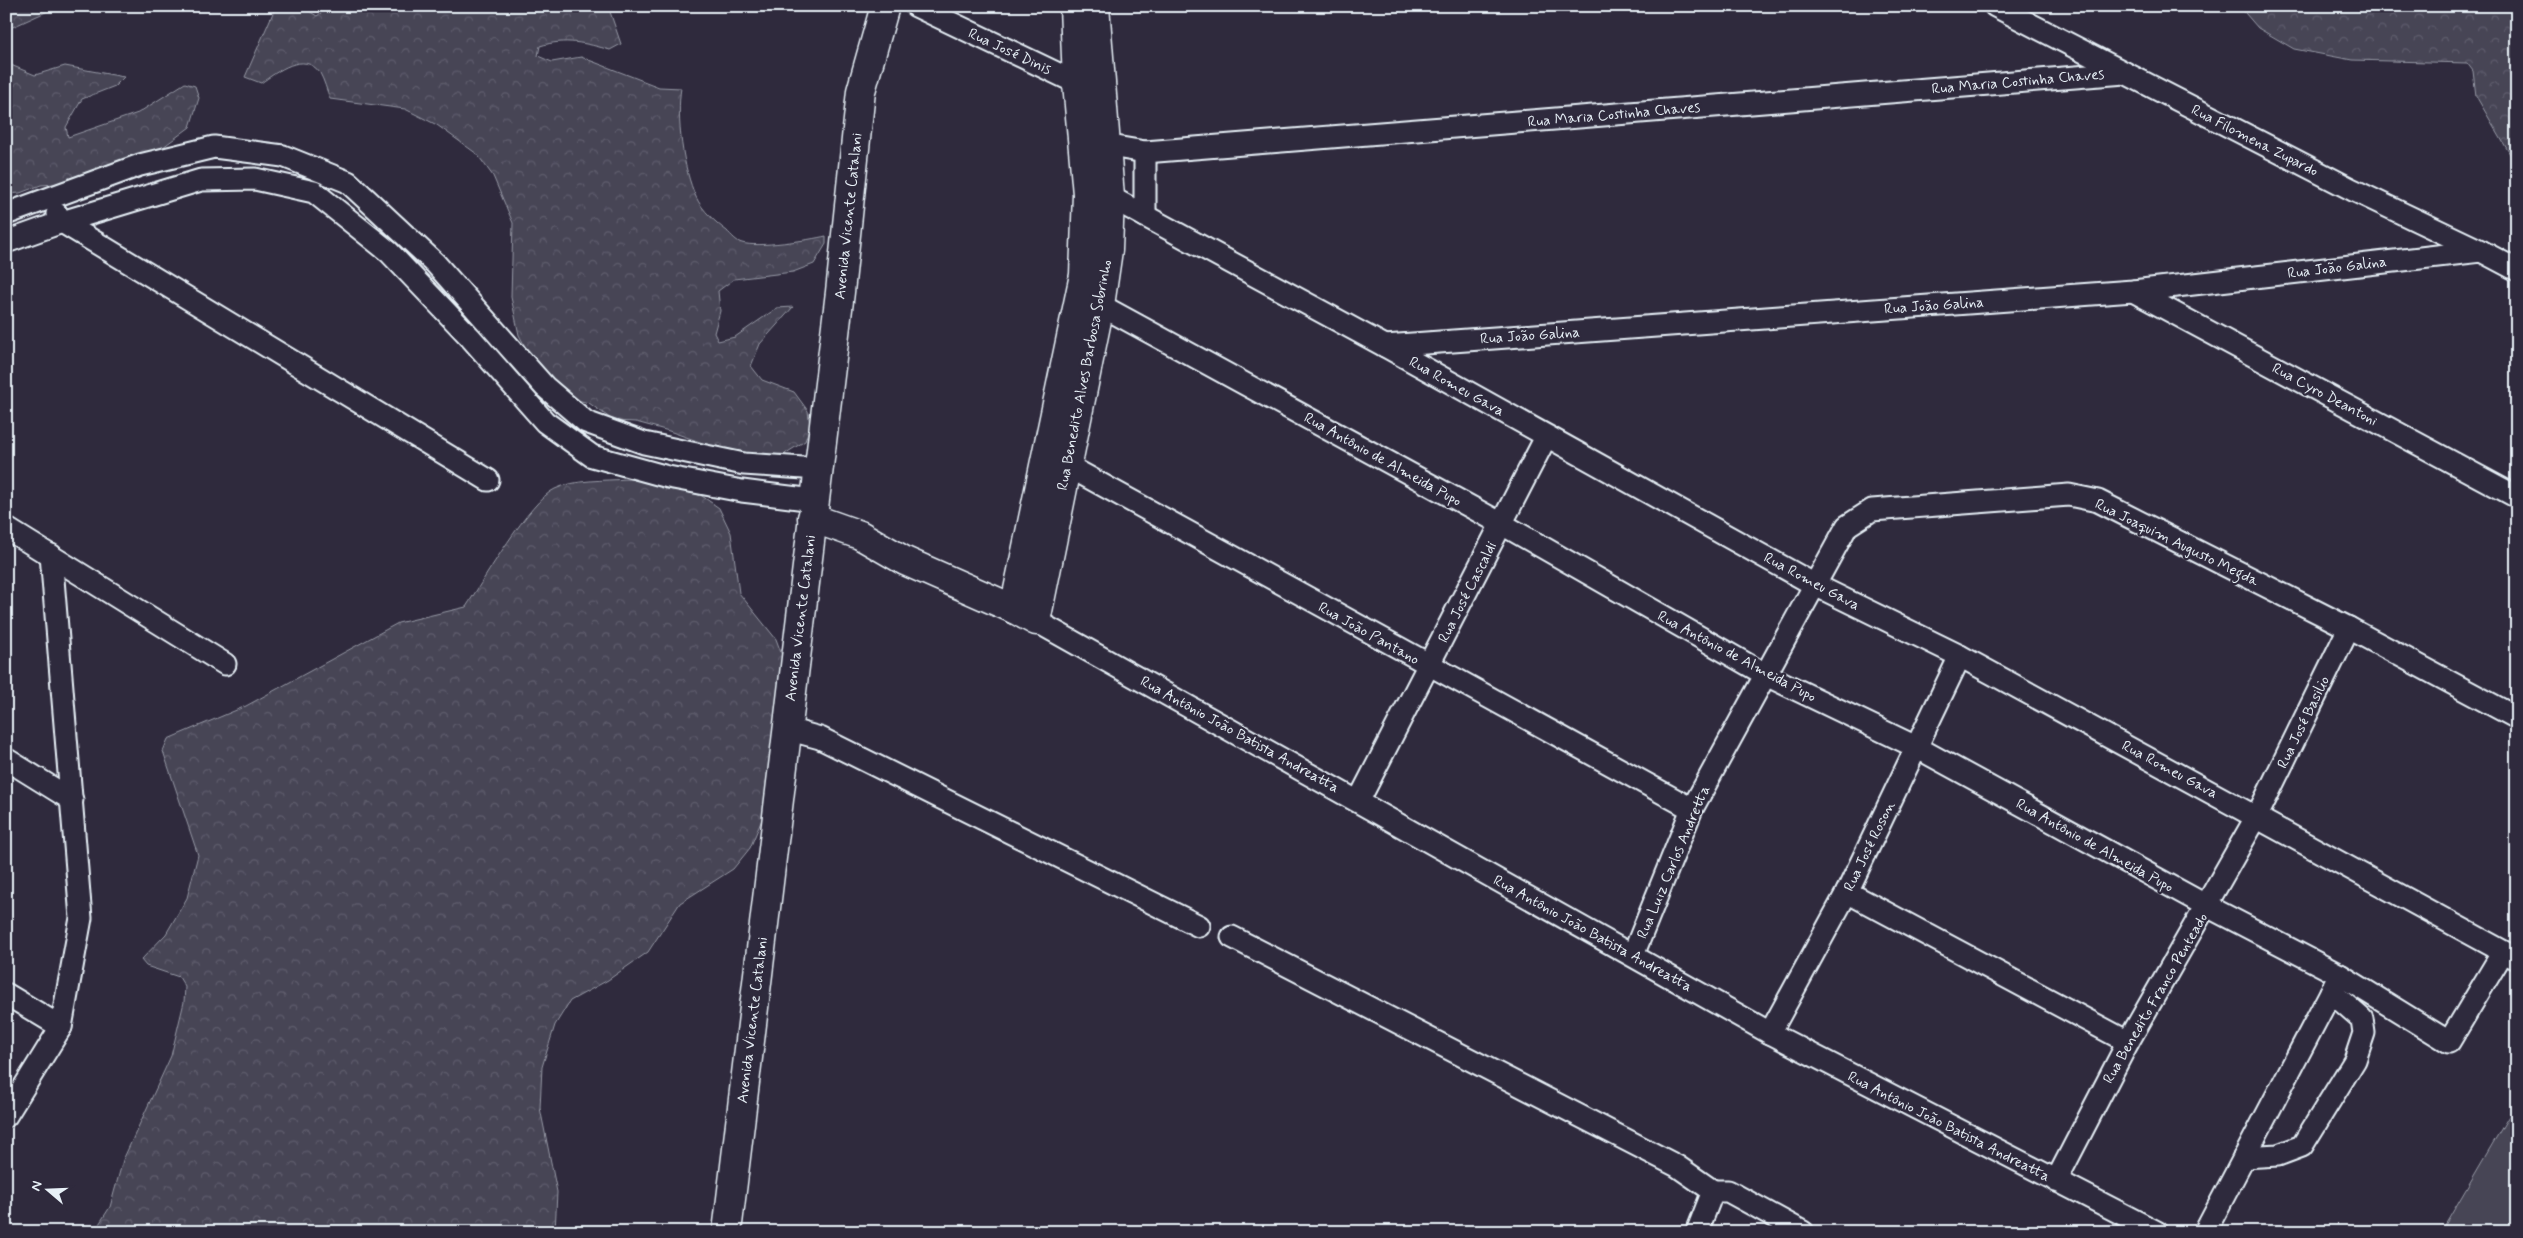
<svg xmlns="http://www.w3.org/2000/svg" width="2523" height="1238" font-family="Mynerve,sans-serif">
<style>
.forest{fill:url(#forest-crowns);stroke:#979aa6}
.garden{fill:#464455;stroke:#979aa6}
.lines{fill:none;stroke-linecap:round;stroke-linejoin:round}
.street-casing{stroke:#e8f1f8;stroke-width:25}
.secondary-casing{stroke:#e8f1f8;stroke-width:31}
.primary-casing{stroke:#e8f1f8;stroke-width:31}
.street{stroke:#2f2a3d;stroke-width:21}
.secondary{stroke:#2f2a3d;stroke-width:28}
.primary{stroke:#2f2a3d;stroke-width:28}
.labels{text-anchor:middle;stroke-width:4.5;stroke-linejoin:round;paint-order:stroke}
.street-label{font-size:15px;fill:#e8f1f8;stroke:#2f2a3d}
</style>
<defs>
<pattern id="forest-crowns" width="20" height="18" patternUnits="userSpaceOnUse" patternTransform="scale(1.25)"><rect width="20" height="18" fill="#464455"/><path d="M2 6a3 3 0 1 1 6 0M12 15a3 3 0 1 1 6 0" fill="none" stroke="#615f6e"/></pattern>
</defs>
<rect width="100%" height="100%" fill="#2f2a3d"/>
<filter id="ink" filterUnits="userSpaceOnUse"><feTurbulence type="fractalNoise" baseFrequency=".02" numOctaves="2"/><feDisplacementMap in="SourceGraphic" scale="10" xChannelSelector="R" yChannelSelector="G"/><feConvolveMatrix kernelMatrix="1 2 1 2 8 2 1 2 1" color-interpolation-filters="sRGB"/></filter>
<g filter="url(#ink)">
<g class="forest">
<polygon points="6,6 59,6 6,30"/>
<path d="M276,6H307V10L317,16L330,6H608L621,44L610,50C586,43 565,38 540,46L538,56L552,62L581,57L659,87L681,88C676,118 683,169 696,197C702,210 716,223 727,231C731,235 737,242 742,243C757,248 809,240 826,236V244L814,264L793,272L734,279L718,291L720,311L714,333L718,341L735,337L777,308L793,307L760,344L751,366L762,380L794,392L808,411L810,426L805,441L783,455L748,459L669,431L636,422L614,421L589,403L557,395L535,365L519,335L511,297L513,223L493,176L477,154L437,125L405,109L330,99C327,91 324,80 320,73C304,50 277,72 261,83L245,77Z"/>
<polygon points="2239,6 2517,6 2517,166 2476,96 2473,71 2467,63 2352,60 2294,49 2258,28"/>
<polygon points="6,63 35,75 65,66 124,77 115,86 82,99 66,127 68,137 138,113 185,83 195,86 199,98 190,127 120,179 41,185 20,193 6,194"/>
<path d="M627,479L660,482L702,496L719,508L731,533L739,593L776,639L787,669L763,817L750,848L733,869L680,903L648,952L608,980L570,1001L555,1025L542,1067L540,1108L557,1192L555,1232H94L110,1207L123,1160L171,1056L184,1002L185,987L179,977L146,966L141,960L166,934L187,898L198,855L163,751L168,739L246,706L398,623L466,607C483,581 530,500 555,489C576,479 603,481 627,479Z"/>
</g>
<polygon class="garden" points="2517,1102 2517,1232 2441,1232"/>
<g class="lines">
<g class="street-casing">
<g id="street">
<polyline points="916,6 1077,83"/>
<polyline points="1995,6 2353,190 2481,251 2517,270"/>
<polyline points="1104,145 1145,152 2125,73"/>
<polyline points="1098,195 1110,197 1385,346 1815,585 1960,656 2517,959"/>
<polyline points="6,214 140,165 214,147 283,156 348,182 435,263 545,387 586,422 644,443 744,464 818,469"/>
<polyline points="57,214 62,222 488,480"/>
<polyline points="1145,216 1145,152"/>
<polyline points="6,242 62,222 201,180 255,179 314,192 389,252 470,337 545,422 592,456 668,477 742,491 814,500"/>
<polyline points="2133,291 2517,497"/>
<polyline points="1086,303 1100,305 1502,524 1766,675 1916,747 2207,906 2340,975 2449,1042 2503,952"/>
<polyline points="1385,346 2133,291 2481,251"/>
<polyline points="1053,461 1066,465 1692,809"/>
<polyline points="6,528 225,664"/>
<polyline points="1036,621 1770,1033 2157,1232"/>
<polyline points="787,729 820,738 1199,926"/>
<polyline points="6,759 72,800"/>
<polyline points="1359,800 1546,437"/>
<polyline points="1847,892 2128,1042"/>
<polyline points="1232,937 1677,1166 1713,1191"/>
<polyline points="1633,955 1692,809 1847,526 1872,510 2069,495 2098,501 2349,628 2517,718"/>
<polyline points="6,994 61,1027"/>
<polyline points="1770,1033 1847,892 1960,656"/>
<polyline points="6,1116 61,1027 81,918 51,555"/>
<polyline points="2244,1157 2278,1155 2302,1146 2355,1060 2364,1033 2362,1019 2331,992"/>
<polyline points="2056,1181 2128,1042 2257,816 2349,628"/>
<polyline points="1697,1232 1713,1191 1728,1191 1803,1232"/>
<polyline points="2205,1232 2340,975"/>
</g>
</g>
<g class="secondary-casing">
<g id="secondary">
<polyline points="812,518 860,535 905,561 1014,609 1036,621 1100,305 1108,250 1110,197 1095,6"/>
<polyline points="1014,609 1084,275 1087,194 1077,83 1074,6"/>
</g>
</g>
<g class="primary-casing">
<polyline id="primary" points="727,1232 840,292 861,91 885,6"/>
</g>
<use href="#street" class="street"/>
<use href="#secondary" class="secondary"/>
<use href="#primary" class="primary"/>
</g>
</g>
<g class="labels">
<g class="street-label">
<text transform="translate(1010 51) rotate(25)" y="5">Rua José Dinis</text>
<text transform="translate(2018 81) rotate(-5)" y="5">Rua Maria Costinha Chaves</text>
<text transform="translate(1614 114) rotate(-5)" y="5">Rua Maria Costinha Chaves</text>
<text transform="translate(2255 140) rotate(27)" y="5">Rua Filomena Zupardo</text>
<text transform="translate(848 216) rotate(-84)" y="5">Avenida Vicente Catalani</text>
<text transform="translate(2337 267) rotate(-7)" y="5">Rua João Galina</text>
<text transform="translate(1934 305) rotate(-4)" y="5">Rua João Galina</text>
<text transform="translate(1530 335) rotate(-4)" y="5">Rua João Galina</text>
<text transform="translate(1084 375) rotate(-79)" y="5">Rua Benedito Alves Barbosa Sobrinho</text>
<text transform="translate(1457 386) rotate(29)" y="5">Rua Romeu Gava</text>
<text transform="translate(2325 394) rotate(28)" y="5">Rua Cyro Deantoni</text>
<text transform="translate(1383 459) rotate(29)" y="5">Rua Antônio de Almeida Pupo</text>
<text transform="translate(2177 542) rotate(26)" y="5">Rua Joaquim Augusto Megda</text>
<text transform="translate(1812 581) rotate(28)" y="5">Rua Romeu Gava</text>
<text transform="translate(1467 592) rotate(-63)" y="5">Rua José Cascaldi</text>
<text transform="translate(800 618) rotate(-83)" y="5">Avenida Vicente Catalani</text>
<text transform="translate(1369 633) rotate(29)" y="5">Rua João Pantano</text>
<text transform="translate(1737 656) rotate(28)" y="5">Rua Antônio de Almeida Pupo</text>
<text transform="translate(2303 722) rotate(-64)" y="5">Rua José Basilio</text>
<text transform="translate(1240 734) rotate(29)" y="5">Rua Antônio João Batista Andreatta</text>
<text transform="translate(2170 769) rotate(28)" y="5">Rua Romeu Gava</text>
<text transform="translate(2095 845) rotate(29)" y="5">Rua Antônio de Almeida Pupo</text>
<text transform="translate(1869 846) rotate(-64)" y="5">Rua José Roson</text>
<text transform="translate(1673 862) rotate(-67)" y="5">Rua Luiz Carlos Andretta</text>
<text transform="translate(1593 933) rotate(29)" y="5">Rua Antônio João Batista Andreatta</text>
<text transform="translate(2155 998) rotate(-60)" y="5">Rua Benedito Franco Penteado</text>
<text transform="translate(752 1020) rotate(-83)" y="5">Avenida Vicente Catalani</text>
<text transform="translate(1949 1126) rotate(27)" y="5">Rua Antônio João Batista Andreatta</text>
</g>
</g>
<rect width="2523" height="1238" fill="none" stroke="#2f2a3d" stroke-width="25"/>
<rect x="12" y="12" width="2498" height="1213" fill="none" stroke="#e8f1f8" stroke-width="2" filter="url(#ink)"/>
<g transform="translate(48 1190) rotate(289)" stroke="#2f2a3d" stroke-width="4" paint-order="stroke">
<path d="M0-4L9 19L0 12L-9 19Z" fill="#e8f1f8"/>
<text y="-8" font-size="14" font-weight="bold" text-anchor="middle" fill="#e8f1f8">N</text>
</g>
</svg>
